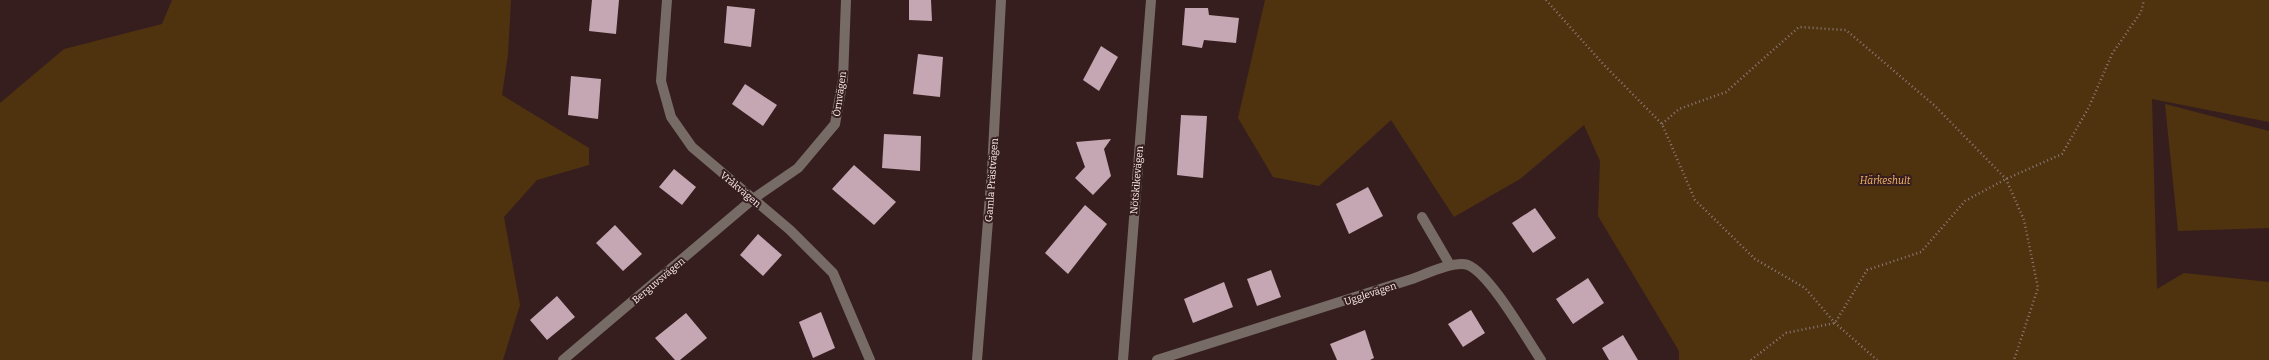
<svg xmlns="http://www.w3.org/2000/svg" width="2269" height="360" font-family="Bitter,serif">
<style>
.green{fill:#4f330e}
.building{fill:#c4a7b3}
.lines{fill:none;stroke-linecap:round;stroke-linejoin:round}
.path{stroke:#8e7979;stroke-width:2.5;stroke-dasharray:1 3;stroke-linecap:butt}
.minor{stroke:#776b66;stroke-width:10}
.labels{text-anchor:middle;stroke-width:4;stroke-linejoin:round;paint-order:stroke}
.street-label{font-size:10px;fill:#fae9e9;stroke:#361e1f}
.park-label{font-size:10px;font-style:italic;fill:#faba6c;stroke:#361e1f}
</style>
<rect width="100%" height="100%" fill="#361e1f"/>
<g class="green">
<polygon points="172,0 511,0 508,55 502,95 589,148 589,165 537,180 504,217 520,305 503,360 0,360 0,103 64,49 162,24"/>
<polygon points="1265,0 2269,0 2269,122 2152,99 2157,289 2184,273 2269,282 2269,360 1679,360 1679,351 1598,216 1600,161 1584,125 1520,179 1454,217 1391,120 1319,186 1273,177 1238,118"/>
<polygon points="2165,104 2269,131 2269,228 2178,231"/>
</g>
<g class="building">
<polygon points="592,0 619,0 616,34 589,31"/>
<polygon points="909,0 931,0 932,21 909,20"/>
<polygon points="727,6 755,9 751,47 724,43"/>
<polygon points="1185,8 1208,8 1209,15 1239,18 1236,43 1204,40 1202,48 1182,45"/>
<polygon points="1101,46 1118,57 1099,91 1083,80"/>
<polygon points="918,54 943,57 940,97 913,94"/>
<polygon points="571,76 601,79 598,119 568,115"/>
<polygon points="745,84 777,105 763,126 732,104"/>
<polygon points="1181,115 1207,116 1203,178 1177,175"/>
<polygon points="884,134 921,136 920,171 882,168"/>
<polygon points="1111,139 1104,149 1111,176 1093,195 1075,178 1085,167 1076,142"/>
<polygon points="854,165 896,202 874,225 832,189"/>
<polygon points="674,169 696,187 682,205 659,187"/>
<polygon points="1368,187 1383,216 1349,234 1336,204"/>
<polygon points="1085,205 1107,224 1068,274 1045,253"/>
<polygon points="1535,208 1556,238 1533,253 1512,223"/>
<polygon points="615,225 642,254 623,271 596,243"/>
<polygon points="758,234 782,255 763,276 740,255"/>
<polygon points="1271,270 1281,297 1257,306 1247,279"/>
<polygon points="1588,278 1604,303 1573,324 1556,299"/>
<polygon points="1224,282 1233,307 1193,323 1184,299"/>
<polygon points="557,296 575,317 547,340 530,320"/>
<polygon points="1471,310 1485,333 1463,347 1448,324"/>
<polygon points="821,312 835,348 813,358 799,322"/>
<polygon points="686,313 707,338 680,360 675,360 655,338"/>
<polygon points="1365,330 1374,358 1370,360 1337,360 1330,344"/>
<polygon points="1623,335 1638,360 1609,360 1602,348"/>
</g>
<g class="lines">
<g class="path">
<polyline points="1546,0 1604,65 1662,124 1695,200 1755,259 1805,288 1835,323 1877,360"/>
<polyline points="1662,124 1679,109 1726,92 1799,27 1846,30 1934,105 2006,179 2024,220 2038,288 2014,360"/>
<polyline points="1751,360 1786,333 1835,323 1867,270 1921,252 1965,201 2006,179 2062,154 2089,107 2112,54 2141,12 2144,0"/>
</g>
<g class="minor">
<polyline points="667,0 661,81 671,117 692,147 790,230 833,273 870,360"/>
<polyline points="1422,217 1450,265"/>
<polyline points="563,360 753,199 798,168 835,124 843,79 846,0"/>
<polyline points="977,360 992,170 1001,0"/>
<polyline points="1123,360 1151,0"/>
<path d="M1157,360L1412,279C1426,274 1455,260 1468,265C1491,275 1526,338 1541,360"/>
</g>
</g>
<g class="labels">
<g class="street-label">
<text transform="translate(839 94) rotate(-82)" y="4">Örnvägen</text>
<text transform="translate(991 180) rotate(-86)" y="4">Gamla Prästvägen</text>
<text transform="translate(1136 180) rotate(-85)" y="4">Nötskikevägen</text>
<text transform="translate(741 189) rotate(40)" y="4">Vråkvägen</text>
<text transform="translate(658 280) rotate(-40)" y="4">Berguvsvägen</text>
<text transform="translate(1370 293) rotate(-18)" y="4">Ugglevägen</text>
</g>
<g class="park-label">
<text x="1885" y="184">Härkeshult</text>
</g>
</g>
</svg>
